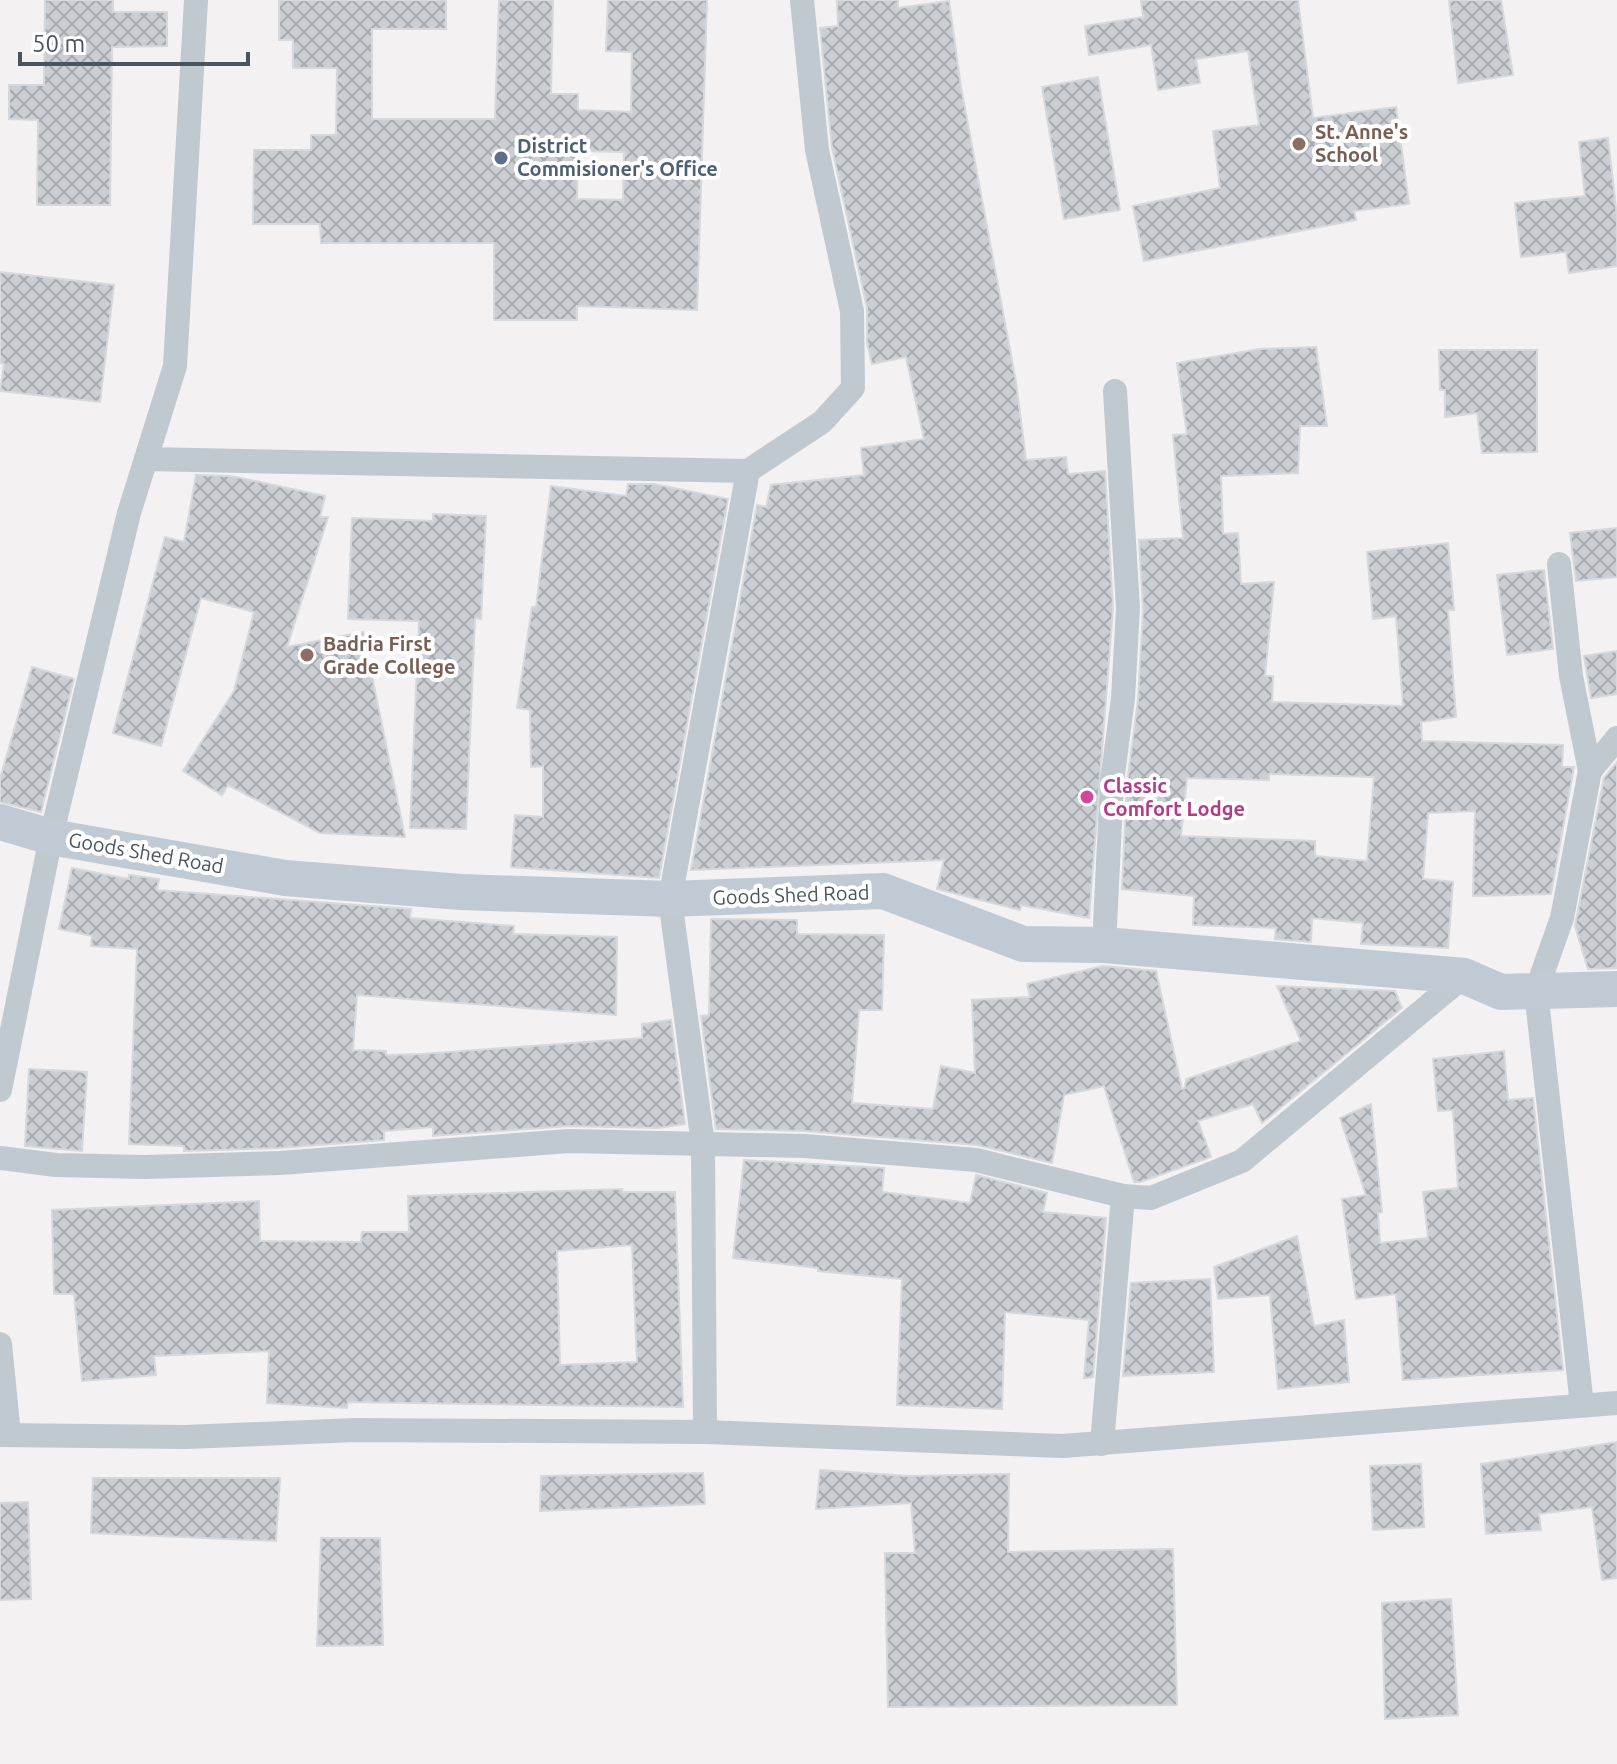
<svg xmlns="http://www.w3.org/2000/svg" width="1617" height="1764" font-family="Ubuntu,sans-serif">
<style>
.building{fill:url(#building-cross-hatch);stroke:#d5d8dc;stroke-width:2;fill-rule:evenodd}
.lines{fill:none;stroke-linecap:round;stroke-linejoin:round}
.street{stroke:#bfc9cf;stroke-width:24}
.secondary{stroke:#c0cad4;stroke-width:36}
.education-dot{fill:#8d6e63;stroke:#fff;stroke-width:3}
.service-dot{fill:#5c6f8a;stroke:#fff;stroke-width:3}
.hotel-dot{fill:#d1479c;stroke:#fff;stroke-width:3}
.labels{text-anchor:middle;stroke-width:8;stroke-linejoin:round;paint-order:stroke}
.education-label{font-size:20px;font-weight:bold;fill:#785e54;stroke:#fff;text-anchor:start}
.service-label{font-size:20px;font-weight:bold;fill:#4e5e75;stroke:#fff;text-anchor:start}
.hotel-label{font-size:20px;font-weight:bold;fill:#b23c85;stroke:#fff;text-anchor:start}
.street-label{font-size:20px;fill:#49555e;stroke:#fff}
</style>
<defs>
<pattern id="building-cross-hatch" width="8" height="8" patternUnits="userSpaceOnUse" patternTransform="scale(2)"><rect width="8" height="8" fill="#cbced3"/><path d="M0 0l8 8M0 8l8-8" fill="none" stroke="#a7aaae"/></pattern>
</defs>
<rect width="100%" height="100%" fill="#f3f1f1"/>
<g class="building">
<polygon points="45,0 113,0 113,12 167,12 167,46 112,47 110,205 37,205 38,120 9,119 9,85 44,85"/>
<path d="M279,0H446V29H372V119H495L499,0H553L551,94H578V110L631,112L632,52L606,51L608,0H707L697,310L577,306V320H494V243H321L320,224H253L254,150H311V135H336L337,68H293V40H279ZM578,151L624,152L623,200L577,199Z"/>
<polygon points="837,0 898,0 898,8 949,1 961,87 1016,382 1026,460 1066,457 1068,474 1105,471 1113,608 1089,918 1021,905 1020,910 937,889 944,860 691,870 757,505 766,507 771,485 864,475 861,448 924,439 906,357 872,364 867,343 867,308 832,148 820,28 838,26"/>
<polygon points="1141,0 1298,0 1313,118 1396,107 1409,204 1354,211 1356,220 1144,261 1133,206 1220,188 1213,131 1259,125 1248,51 1196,59 1200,83 1158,90 1151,45 1089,55 1085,26 1143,17"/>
<polygon points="1449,0 1501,0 1513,75 1458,83"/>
<polygon points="1098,77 1120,210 1064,219 1042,87"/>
<polygon points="1608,138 1617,217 1617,266 1569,273 1566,252 1521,257 1515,203 1585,196 1579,142"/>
<polygon points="0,272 114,285 100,402 0,391 4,364 0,363"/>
<path d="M1316,347L1327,426H1300L1298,473L1221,476L1223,534L1238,533L1241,584L1274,582L1265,676H1273L1272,702L1403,706L1396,616L1373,619L1367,552L1448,543L1454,610H1448L1456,717L1421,722L1422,741L1563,745L1562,767H1574L1551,894L1473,896L1475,811L1428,813L1423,879L1453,882L1448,948L1361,944L1363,923L1312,918L1311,942L1275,939L1276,928L1193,925L1194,896L1122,889L1127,783L1138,700L1143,609L1139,540L1183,538L1173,435L1187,434L1177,363L1260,349ZM1269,774L1374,777L1367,861L1315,856V841L1181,836L1187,778L1269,780Z"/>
<polygon points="1439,350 1537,350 1537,452 1482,453 1477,413 1445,417 1445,390 1440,390"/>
<polygon points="196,475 231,476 325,496 320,517 328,517 287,647 363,632 405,837 320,833 228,785 222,795 183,771 234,691 254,612 201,598 161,746 113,733 165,537 184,542"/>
<polygon points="628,484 654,484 728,499 659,878 511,867 515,815 543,817 543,766 531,767 530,710 517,708 532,607 536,607 551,486 626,496"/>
<polygon points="433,514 486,516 481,619 475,618 466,829 410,828 419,621 348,619 352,518 433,521"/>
<polygon points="1617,528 1617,577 1576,581 1570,533"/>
<polygon points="1544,570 1553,649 1507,655 1497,575"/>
<polygon points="1617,651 1617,694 1591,698 1584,656"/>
<polygon points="32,667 74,679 41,812 0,802 0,779"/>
<polygon points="1617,762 1617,968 1588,969 1575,926 1604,778"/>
<polygon points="72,868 129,879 129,875 159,879 157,890 411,909 410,918 514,926 513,934 617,937 616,1015 357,995 353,1050 386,1051 386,1055 422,1054 642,1038 642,1024 671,1020 685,1124 658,1128 568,1126 433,1136 433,1127 384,1131 384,1140 279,1148 184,1151 184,1146 129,1144 137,949 91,946 92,936 59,929"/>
<polygon points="711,919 797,920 797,934 884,935 882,1010 859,1010 852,1103 933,1109 941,1066 975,1073 972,1000 1030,997 1027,984 1103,966 1156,971 1182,1089 1185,1088 1186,1079 1301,1041 1277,986 1395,991 1402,1008 1262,1123 1253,1104 1198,1121 1211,1157 1140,1182 1134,1182 1104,1086 1064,1095 1052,1163 977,1145 806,1131 716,1129 701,1016 709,1015"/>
<polygon points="1504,1051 1508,1100 1533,1098 1563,1370 1403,1380 1396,1294 1356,1299 1342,1199 1366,1195 1340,1118 1371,1104 1382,1212 1378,1213 1380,1243 1428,1238 1423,1192 1458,1188 1453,1110 1438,1111 1433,1059"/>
<polygon points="29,1069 87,1072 82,1151 25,1146"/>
<polygon points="744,1160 884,1168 882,1192 970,1203 976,1175 1047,1193 1043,1212 1106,1218 1093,1377 1084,1378 1089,1320 1005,1312 1002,1409 897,1405 902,1279 818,1271 818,1268 733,1258"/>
<path d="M622,1189V1192H675L683,1407L348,1402L347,1408L267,1403L269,1351L154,1356L156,1375L82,1381L74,1294H54L52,1210L259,1201L260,1241L361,1242L362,1232H409L408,1196ZM632,1245L637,1362L560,1365L557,1251Z"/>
<polygon points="1297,1236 1314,1326 1344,1320 1349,1382 1278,1389 1270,1295 1218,1299 1214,1267"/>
<polygon points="1210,1279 1214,1372 1123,1376 1131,1283"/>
<polygon points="1617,1442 1617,1578 1602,1580 1592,1507 1539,1514 1541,1530 1486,1534 1481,1464"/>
<polygon points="1421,1464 1424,1527 1373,1530 1370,1466"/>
<polygon points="820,1470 909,1476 1009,1474 1008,1552 1173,1549 1177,1705 888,1707 885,1553 915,1553 911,1503 816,1509"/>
<polygon points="703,1473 705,1504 540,1511 541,1476"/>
<polygon points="93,1478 280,1478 276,1541 91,1533"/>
<polygon points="28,1502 31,1599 0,1600 0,1503"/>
<polygon points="321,1538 380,1538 383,1645 317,1646"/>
<polygon points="1451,1599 1458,1715 1385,1719 1382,1603"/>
</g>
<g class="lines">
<g class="street">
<polyline points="146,459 748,471"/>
<polyline points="1559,564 1571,676 1590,771"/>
<polyline points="1104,945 1112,782 1123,698 1128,608 1115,391"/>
<polyline points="0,1090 51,837 129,513 175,366 196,0"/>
<polyline points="0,1158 56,1165 145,1167 280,1163 569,1141 805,1146 976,1160 1123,1196 1151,1198 1242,1161 1464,976"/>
<polyline points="0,1344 9,1435"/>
<polyline points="1582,1405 1536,991 1562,918 1590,771 1617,738"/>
<polyline points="705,1432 703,1144 670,899 748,471 822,422 853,388 852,311 817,150 802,0"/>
<polyline points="0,1435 186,1437 356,1430 705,1432 1063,1446 1617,1403"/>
<polyline points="1102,1444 1123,1196"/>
</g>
<polyline class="secondary" points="0,822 51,837 285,878 461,892 670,899 883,891 1023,944 1104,945 1464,976 1501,992 1617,989"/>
</g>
<g class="education-dot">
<circle cx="1299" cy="144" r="8"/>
<circle cx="307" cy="655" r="8"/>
</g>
<circle class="service-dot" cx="501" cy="158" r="8"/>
<circle class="hotel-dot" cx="1087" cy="797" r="8"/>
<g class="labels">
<g class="education-label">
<text x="1315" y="139">St. Anne's<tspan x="1315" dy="23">School</tspan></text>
<text x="323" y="651">Badria First<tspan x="323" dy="23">Grade College</tspan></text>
</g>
<g class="service-label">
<text x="517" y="153">District<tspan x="517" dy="23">Commisioner's Office</tspan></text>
</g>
<g class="hotel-label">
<text x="1103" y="793">Classic<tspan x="1103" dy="23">Comfort Lodge</tspan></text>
</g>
<g class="street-label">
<text transform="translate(146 853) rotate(10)" y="7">Goods Shed Road</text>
<text transform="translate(791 895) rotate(-2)" y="7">Goods Shed Road</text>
</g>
</g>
<path d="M20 52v12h228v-12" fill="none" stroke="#49555e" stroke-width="4"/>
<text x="32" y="52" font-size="24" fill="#49555e" stroke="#ffffff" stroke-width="6" paint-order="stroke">50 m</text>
</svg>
